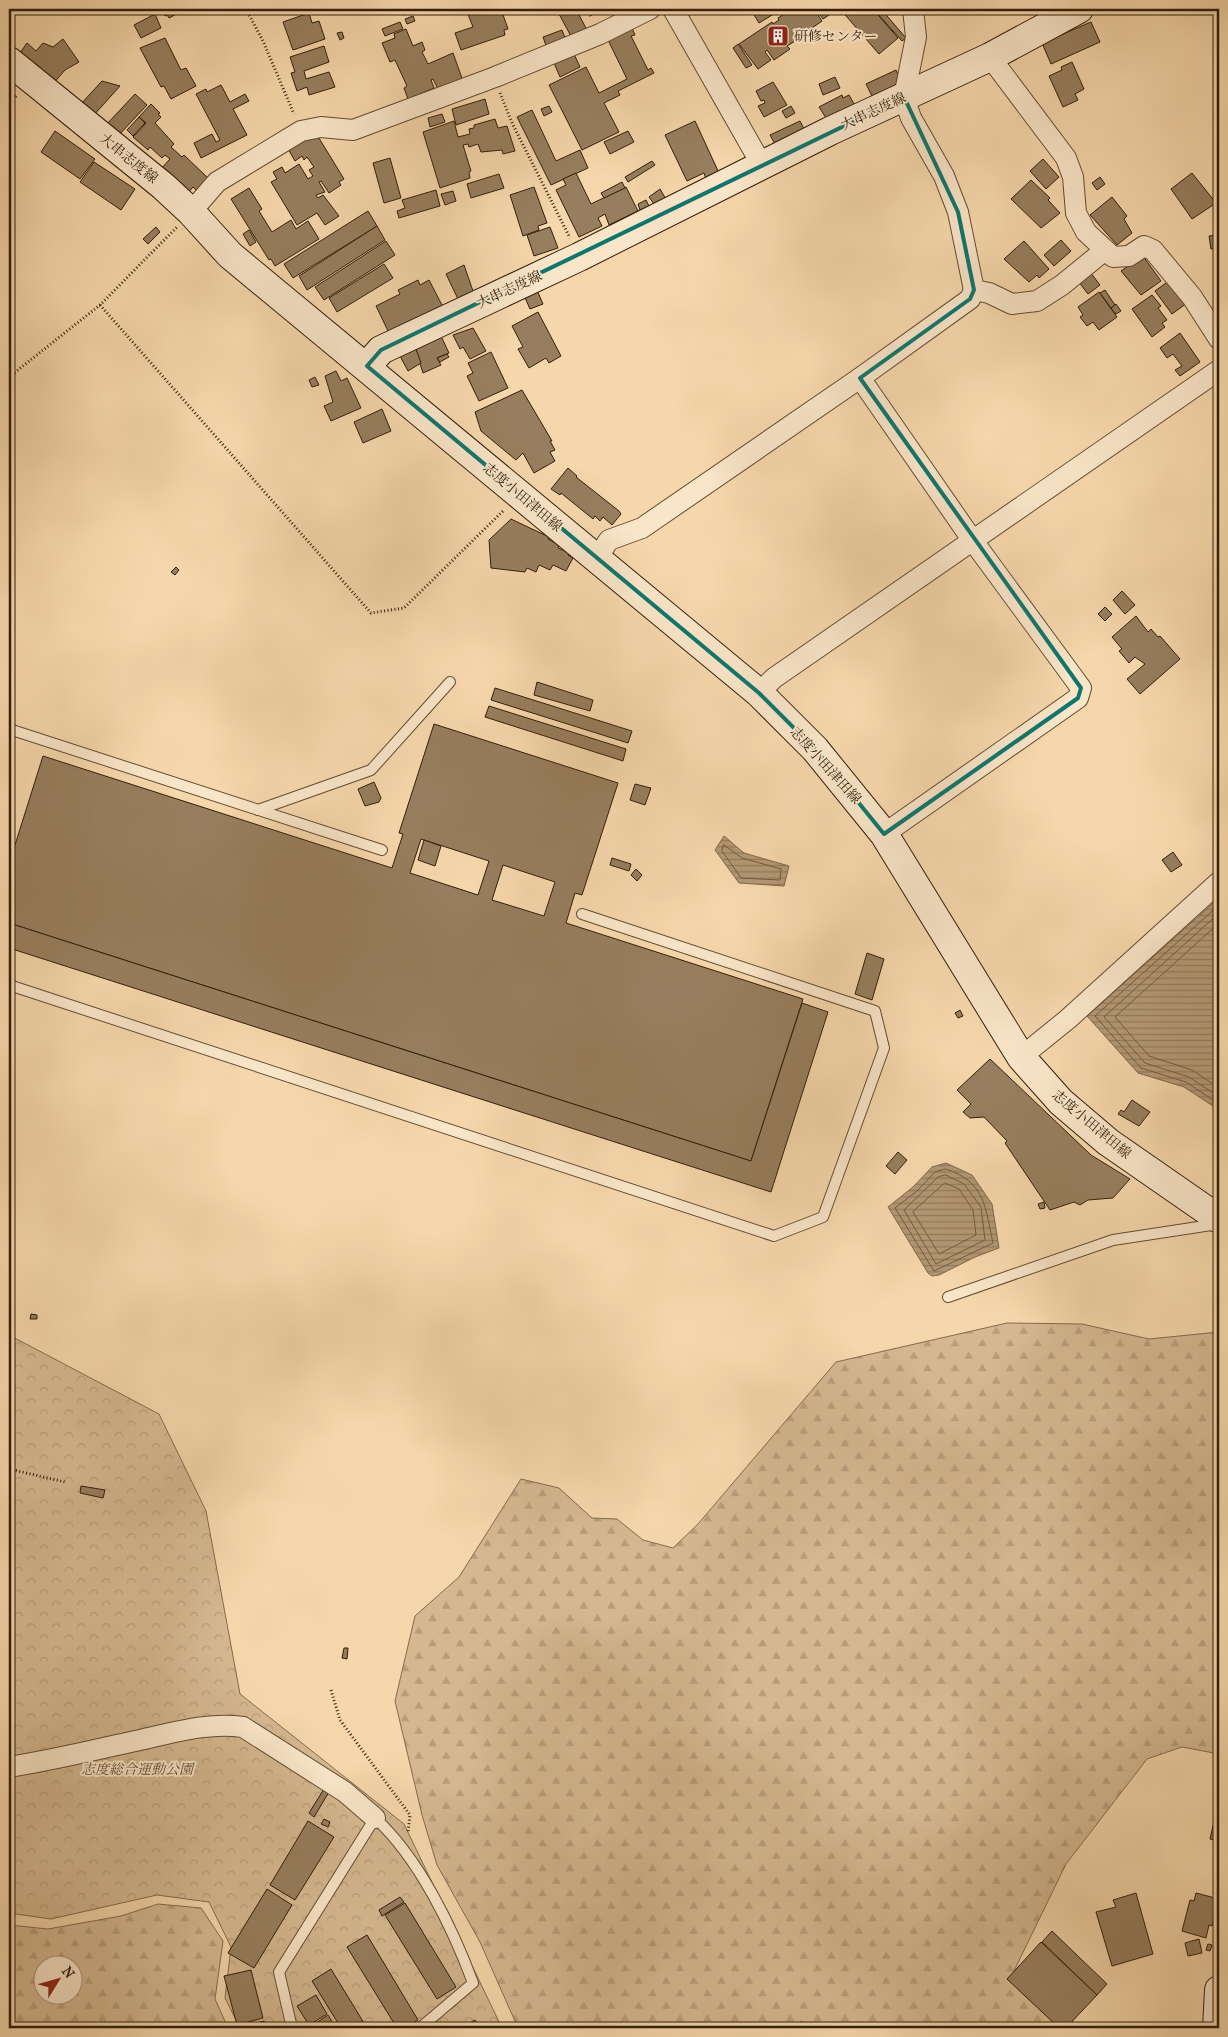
<svg xmlns="http://www.w3.org/2000/svg" width="1228" height="2037" font-family="'IM FELL French Canon','Noto Serif JP',serif">
<style>
.forest{fill:url(#forest-firs);stroke:#836b4d;fill-rule:evenodd}
.park{fill:url(#park-crowns);stroke:#836b4d}
.water{fill:url(#water-rules);stroke:#7f674a}
.lines{fill:none;stroke-linecap:round;stroke-linejoin:round}
.shore{stroke:#725b3f;stroke-width:1}
.building{fill:#977e5e;stroke:#311e0a;fill-rule:evenodd}
.service-casing{stroke:#624c32;stroke-width:12}
.minor-casing{stroke:#624c32;stroke-width:22}
.secondary-casing{stroke:#311e0a;stroke-width:30}
.path{stroke:#311e0a;stroke-width:3;stroke-dasharray:1 2.5;stroke-linecap:butt}
.service{stroke:#f9e5c8;stroke-width:10}
.minor{stroke:#f9e5c8;stroke-width:20}
.secondary{stroke:#f9e5c8;stroke-width:28}
.marked{fill:none;stroke:#0f766e;stroke-width:4;stroke-linejoin:round}
.labels{text-anchor:middle;stroke-width:4;stroke-linejoin:round;paint-order:stroke}
.poi-label{font-size:14px;fill:#311e0a;stroke:#f9e5c8;text-anchor:start}
.street-label{font-size:14px;fill:#311e0a;stroke:#f9e5c8}
.park-label{font-size:14px;font-style:italic;fill:#624c32;stroke:#f9e5c8}
</style>
<defs>
<pattern id="forest-firs" width="22" height="20" patternUnits="userSpaceOnUse" patternTransform="scale(1.25)"><rect width="22" height="20" fill="#d5b890"/><path d="M5 1l3.5 6h-7zM16 11l3.5 6h-7z" fill="#b79e7b"/></pattern>
<pattern id="park-crowns" width="20" height="18" patternUnits="userSpaceOnUse" patternTransform="scale(1.25)"><rect width="20" height="18" fill="#d5b890"/><path d="M2 6a3 3 0 1 1 6 0M12 15a3 3 0 1 1 6 0" fill="none" stroke="#b79e7b"/></pattern>
<pattern id="water-rules" width="6" height="5" patternUnits="userSpaceOnUse" patternTransform="scale(1.25)"><rect width="6" height="5" fill="#b39874"/><path d="M0 2.5h6" fill="none" stroke="#927b5d"/></pattern>
</defs>
<rect width="100%" height="100%" fill="#f6d7ab"/>
<filter id="stains"><feTurbulence type="fractalNoise" baseFrequency=".004" numOctaves="4"/><feColorMatrix values="0 0 0 0 .2 0 0 0 0 .09 0 0 0 0 .02 0 0 0 .5 -.17"/></filter>
<radialGradient id="worn" r=".72"><stop offset=".6" stop-color="#630" stop-opacity="0"/><stop offset="1" stop-color="#630" stop-opacity=".3"/></radialGradient>
<g class="forest">
<polygon points="1007,1323 1082,1324 1149,1339 1219,1332 1219,1754 1182,1747 1147,1759 1066,1864 1013,1973 1080,2028 812,2028 801,2021 800,2028 518,2028 480,1942 437,1865 422,1815 395,1701 415,1616 459,1577 521,1479 559,1488 592,1518 617,1519 643,1540 673,1548 698,1524 836,1362"/>
<path d="M158,1904L201,1908L223,1941L215,1999L228,2028H9V1925L48,1929L121,1916ZM42,1964H72V1994H42Z"/>
</g>
<polygon class="park" points="9,1335 159,1414 206,1511 240,1694 404,1824 502,2028 240,2028 225,1998 231,1947 209,1902 157,1895 51,1919 9,1913"/>
<g class="water">
<polygon points="724,836 744,853 789,866 784,886 739,883 715,850"/>
<polygon points="1219,898 1219,1110 1184,1087 1138,1073 1087,1016"/>
<polygon points="946,1163 972,1175 992,1204 999,1248 975,1257 939,1275 932,1276 928,1273 888,1207 913,1187 932,1167"/>
</g>
<g class="lines">
<g class="shore">
<polygon points="724,845 742,858 781,869 780,880 741,878 722,851"/>
<polyline points="1219,905 1095,1016 1141,1068 1186,1082 1219,1104"/>
<polyline points="1219,913 1104,1017 1145,1063 1189,1077 1219,1097"/>
<polyline points="1219,923 1115,1017 1149,1056 1192,1070 1219,1088"/>
<path d="M946,1169C986,1182 985,1208 993,1243L934,1271L895,1208L917,1191L935,1172Z"/>
<polygon points="946,1175 964,1184 981,1207 985,1240 936,1264 904,1210 938,1177"/>
<polygon points="945,1183 959,1189 973,1210 976,1235 939,1254 913,1212"/>
</g>
</g>
<g class="building">
<polygon points="23,9 39,9 38,12"/>
<polygon points="156,9 183,9 184,10 169,18 167,15 165,16 161,9"/>
<polygon points="402,9 424,9 404,15"/>
<polygon points="466,9 501,9 508,29 504,30 505,35 461,50 455,33 473,27"/>
<polygon points="512,9 528,9 515,15"/>
<polygon points="531,9 551,9 541,14 539,10 533,13"/>
<polygon points="570,9 576,9 588,32 573,40 559,14"/>
<polygon points="752,9 782,9 759,23 751,10"/>
<polygon points="792,9 814,9 822,21 812,28 813,30 787,46 790,49 774,60 767,50 765,52 771,60 758,69 739,44 772,22 773,24 779,20 778,18"/>
<polygon points="816,9 833,9 835,11 823,19"/>
<polygon points="840,9 873,9 898,38 879,54"/>
<polygon points="881,9 906,38 902,41 876,12"/>
<polygon points="309,13 312,23 319,21 325,39 293,50 283,22"/>
<polygon points="155,14 161,28 141,38 134,25"/>
<polygon points="413,16 415,21 407,24 405,19"/>
<polygon points="400,22 403,29 385,36 382,29"/>
<polygon points="1091,22 1100,42 1051,64 1042,43"/>
<polygon points="631,26 635,35 631,36 648,70 651,68 654,73 618,91 620,95 604,103 619,132 582,150 549,85 586,67 599,93 627,79 607,38"/>
<polygon points="406,29 413,46 422,42 425,50 422,52 428,64 453,53 463,81 439,91 433,79 431,80 434,88 408,99 404,88 407,86 395,60 390,62 382,43 395,38 394,34"/>
<polygon points="562,30 567,43 548,51 543,37"/>
<polygon points="342,32 344,38 340,40 337,33"/>
<polygon points="165,38 181,70 186,68 196,86 171,99 164,86 161,87 140,48"/>
<polygon points="63,39 79,62 65,70 52,85 20,53 27,43 36,51 43,43 53,47"/>
<polygon points="738,44 752,65 746,68 733,48"/>
<polygon points="324,46 329,62 304,71 306,79 329,72 335,87 309,95 307,87 297,91 291,73 295,72 290,57"/>
<polygon points="574,54 580,67 560,77 554,63"/>
<polygon points="1072,62 1084,89 1075,94 1078,100 1063,107 1049,76 1062,70 1061,67"/>
<polygon points="896,70 903,86 880,97 878,93 872,96 866,84"/>
<polygon points="835,77 840,88 823,95 819,84"/>
<polygon points="102,81 120,86 93,116 80,105"/>
<polygon points="773,82 787,105 764,117 758,106 765,103 764,100 761,101 756,91"/>
<polygon points="221,85 230,102 245,94 249,101 233,109 247,135 201,158 194,143 212,134 216,142 220,140 196,94 206,89 207,92"/>
<polygon points="135,94 147,105 118,136 106,125"/>
<polygon points="842,95 843,98 849,95 857,109 836,120 833,114 826,118 819,107"/>
<polygon points="485,99 489,114 456,125 452,109"/>
<polygon points="151,104 160,113 158,114 161,117 155,123 174,144 171,147 182,157 184,155 209,179 197,191 193,187 187,194 160,170 170,159 165,155 162,158 150,147 148,150 133,137 146,123 139,117"/>
<polygon points="549,106 552,112 544,116 541,109"/>
<polygon points="791,106 795,113 786,118 782,111"/>
<polygon points="532,110 556,161 580,150 588,168 551,185 517,117"/>
<polygon points="442,114 445,122 430,127 428,118"/>
<polygon points="139,117 145,123 133,136 127,130"/>
<polygon points="495,119 498,128 507,126 515,151 503,154 502,150 481,152 478,144 469,147 468,144 463,145 471,171 469,172 470,178 440,188 423,132 454,121 458,137 470,134 469,129 474,128 474,125"/>
<polygon points="695,121 719,173 706,179 704,173 687,181 665,135"/>
<polygon points="800,121 807,135 776,146 770,135"/>
<polygon points="314,130 344,179 339,182 341,185 329,193 321,181 319,182 325,192 316,195 318,198 323,195 339,216 325,225 317,213 297,225 271,182 277,179 273,172 282,167 285,173 299,164 308,179 313,176 309,170 314,167 307,157 304,160 302,156 295,161 287,147"/>
<polygon points="55,131 95,159 80,179 41,152"/>
<polygon points="628,131 634,142 610,154 604,142"/>
<polygon points="390,158 401,198 384,203 373,163"/>
<polygon points="1043,159 1059,177 1046,189 1030,171"/>
<polygon points="652,161 655,165 628,182 625,177"/>
<polygon points="94,162 135,189 121,210 80,182"/>
<polygon points="576,173 591,204 626,187 638,211 609,225 605,214 598,218 602,226 579,237 556,190 566,185 563,179"/>
<polygon points="1192,173 1216,203 1192,219 1171,189"/>
<polygon points="499,174 504,188 471,198 467,184"/>
<polygon points="1100,177 1105,184 1097,190 1092,183"/>
<polygon points="1031,180 1050,198 1048,200 1060,213 1041,228 1011,199"/>
<polygon points="622,182 625,188 604,198 601,193"/>
<polygon points="534,187 547,223 538,226 539,230 523,236 510,195"/>
<polygon points="249,188 262,209 259,211 272,232 291,220 296,229 308,221 319,239 275,266 271,259 269,260 231,199"/>
<polygon points="660,189 667,201 657,208 649,197"/>
<polygon points="436,190 440,206 399,218 397,211 405,208 402,200"/>
<polygon points="453,191 456,201 445,205 441,194"/>
<polygon points="1112,197 1127,216 1124,219 1132,233 1117,245 1090,215"/>
<polygon points="646,200 649,206 640,210 638,204"/>
<polygon points="368,211 377,226 293,278 284,264"/>
<polygon points="377,226 385,240 307,290 299,276"/>
<polygon points="156,227 160,232 148,244 143,239"/>
<polygon points="550,227 558,248 534,256 527,235"/>
<polygon points="249,230 256,242 250,246 243,234"/>
<polygon points="1218,235 1219,248 1211,249 1209,236"/>
<polygon points="1061,240 1071,251 1054,266 1044,255"/>
<polygon points="386,241 395,255 324,300 315,287"/>
<polygon points="1024,241 1049,269 1039,278 1037,275 1029,282 1004,259"/>
<polygon points="1143,256 1161,281 1141,295 1121,271"/>
<polygon points="384,264 393,278 337,312 329,298"/>
<polygon points="464,265 473,291 458,299 446,274"/>
<polygon points="1090,272 1100,285 1088,294 1078,281"/>
<polygon points="418,280 420,285 429,280 443,307 389,333 376,306 400,294 398,290"/>
<polygon points="1170,280 1187,303 1172,314 1155,291"/>
<polygon points="536,288 543,304 530,309 523,293"/>
<polygon points="1105,290 1115,305 1111,308 1100,293"/>
<polygon points="1099,292 1117,317 1099,330 1093,322 1087,326 1080,317 1083,315 1078,307"/>
<polygon points="1152,295 1161,306 1158,308 1167,320 1162,323 1165,327 1152,337 1132,309"/>
<polygon points="1116,304 1121,311 1116,314 1111,308"/>
<polygon points="538,312 561,356 549,363 546,358 529,368 518,349 523,347 512,326"/>
<polygon points="473,328 486,351 470,359 463,347 460,349 453,335"/>
<polygon points="1180,333 1200,362 1180,376 1175,370 1182,366 1173,354 1167,358 1160,348"/>
<polygon points="440,334 449,353 437,358 441,365 423,373 414,346"/>
<polygon points="416,349 421,363 408,371 400,356"/>
<polygon points="491,352 508,388 479,401 467,376 473,373 468,363"/>
<polygon points="447,354 449,357 440,362 437,358"/>
<polygon points="336,371 341,381 347,378 361,408 331,421 324,406 333,402 325,376"/>
<polygon points="315,377 319,385 312,387 309,380"/>
<polygon points="522,390 552,441 550,441 555,450 550,452 555,461 534,473 523,453 516,460 481,431 475,412"/>
<polygon points="382,409 391,431 363,443 354,422"/>
<polygon points="568,468 577,476 576,477 619,511 621,514 612,525 603,517 600,521 595,516 593,519 561,493 560,495 551,489"/>
<polygon points="511,519 549,537 548,539 559,545 558,548 569,553 568,555 573,558 566,571 553,565 550,570 539,565 536,572 527,568 525,572 491,568 489,540"/>
<polygon points="176,567 179,570 175,575 171,572"/>
<polygon points="1122,591 1135,605 1125,614 1113,600"/>
<polygon points="1105,607 1112,614 1105,621 1098,614"/>
<polygon points="1136,616 1148,632 1151,629 1158,637 1160,636 1180,659 1140,694 1127,679 1145,664 1135,657 1129,663 1119,651 1122,649 1112,637"/>
<polygon points="537,682 593,700 590,711 534,695"/>
<polygon points="495,688 632,731 628,743 491,700"/>
<polygon points="489,706 626,749 623,761 485,717"/>
<path d="M434,724L618,783L582,895L575,893L566,923L803,999L751,1161L9,923V864L43,756L392,868L403,834L399,833ZM421,839L489,861L478,895L410,873ZM503,865L555,882L544,916L492,900Z"/>
<polygon points="374,782 381,798 379,802 365,806 358,789"/>
<polygon points="635,784 651,788 645,805 630,800"/>
<polygon points="424,840 441,846 435,866 418,860"/>
<polygon points="1173,852 1182,865 1171,872 1162,860"/>
<polygon points="612,858 631,864 629,871 610,865"/>
<polygon points="636,869 642,875 637,881 631,875"/>
<polygon points="9,923 751,1161 802,1003 828,1012 771,1192 9,948"/>
<polygon points="867,953 884,959 872,1000 855,994"/>
<polygon points="960,1010 963,1016 958,1018 955,1013"/>
<polygon points="990,1059 1091,1155 1130,1179 1113,1198 1088,1200 1080,1205 1074,1202 1050,1210 1005,1143 1007,1141 984,1117 970,1118 963,1112 971,1104 957,1090"/>
<polygon points="1132,1100 1150,1112 1139,1126 1118,1114 1121,1110 1124,1112"/>
<polygon points="898,1152 907,1160 895,1174 886,1166"/>
<polygon points="1044,1202 1045,1208 1040,1209 1038,1204"/>
<polygon points="31,1314 37,1315 37,1319 30,1319"/>
<polygon points="81,1486 105,1490 103,1498 80,1493"/>
<polygon points="344,1648 348,1648 347,1659 342,1658"/>
<polygon points="324,1789 329,1792 314,1817 309,1813"/>
<polygon points="1219,1799 1219,1841 1210,1839"/>
<polygon points="324,1819 330,1822 328,1827 321,1824"/>
<polygon points="308,1821 334,1837 295,1900 270,1885"/>
<polygon points="267,1889 292,1905 254,1968 228,1953"/>
<polygon points="1136,1893 1153,1954 1112,1966 1096,1912 1116,1907 1113,1900"/>
<polygon points="1196,1893 1219,1899 1212,1926 1209,1925 1206,1938 1182,1931 1190,1900 1194,1901"/>
<polygon points="400,1897 404,1902 382,1916 379,1910"/>
<polygon points="405,1903 456,1987 437,1999 385,1915"/>
<polygon points="1052,1931 1107,1984 1097,1995 1042,1942"/>
<polygon points="367,1935 418,2020 404,2028 397,2028 347,1947"/>
<polygon points="1199,1939 1202,1953 1188,1956 1185,1943"/>
<polygon points="1041,1942 1097,1995 1066,2028 1059,2028 1007,1979"/>
<polygon points="1208,1944 1212,1945 1210,1951 1206,1950"/>
<polygon points="331,1969 367,2028 341,2028 312,1981"/>
<polygon points="251,1970 263,2018 237,2025 224,1976"/>
<polygon points="316,1995 327,2014 309,2025 297,2006"/>
<polygon points="328,2015 336,2028 311,2028 310,2027"/>
<polygon points="475,2020 480,2028 461,2028"/>
<polygon points="264,2021 266,2028 241,2028"/>
</g>
<g class="lines">
<g class="service-casing">
<g id="service">
<polyline points="9,729 382,850"/>
<polyline points="258,810 371,770 450,682"/>
<polyline points="9,985 774,1236 823,1217 884,1048 875,1011 582,914"/>
<polyline points="948,1297 1113,1240 1218,1224"/>
<path d="M292,2028L279,1972L375,1818C419,1858 453,1929 473,1983L420,2028"/>
</g>
</g>
<g class="minor-casing">
<g id="minor">
<polyline points="673,9 763,167"/>
<polyline points="913,9 916,37 904,97 911,118 944,176 958,212 974,290 989,293 1012,304 1037,301 1062,285 1105,250"/>
<polyline points="990,57 1066,158 1073,177 1076,213 1086,232 1113,257 1129,256 1144,246 1153,250 1192,297 1219,339"/>
<polyline points="191,212 217,182 301,131 321,127 353,130 495,77 600,34 650,9"/>
<polyline points="860,378 973,541 1081,688 1078,698 884,834"/>
<polyline points="597,558 609,540 642,528 860,378 970,299 974,290"/>
<polyline points="759,693 774,678 1219,370"/>
<polyline points="1021,1057 1068,1019 1219,882"/>
<path d="M9,1767C54,1760 99,1749 144,1739C176,1732 210,1722 243,1727L345,1792L375,1818"/>
</g>
</g>
<g class="secondary-casing">
<g id="secondary">
<polyline points="9,61 163,186 191,212 230,255 759,693 815,749 884,834 1021,1057 1061,1102 1108,1142 1219,1219"/>
<polyline points="367,366 381,350 579,257 830,131 990,57 1079,9"/>
<polyline points="1217,2028 1219,1990"/>
</g>
</g>
<g class="path">
<polyline points="246,9 263,41 294,114"/>
<polyline points="587,9 591,17"/>
<polyline points="500,93 513,125 570,238"/>
<polyline points="9,105 17,95"/>
<polyline points="100,305 371,613 404,608 504,510"/>
<polyline points="9,377 100,305 177,227"/>
<polyline points="9,1469 65,1482"/>
<polyline points="331,1690 340,1720 410,1815 408,1833"/>
</g>
<use href="#service" class="service"/>
<use href="#minor" class="minor"/>
<use href="#secondary" class="secondary"/>
</g>
<path class="marked" d="M904,97L958,212L974,290L970,299L860,378L1081,688L1078,698L884,834L815,749L759,693L367,366L381,350Z"/>
<defs>
<g id="building-square" transform="scale(1.125)"><rect x="-9" y="-9" width="18" height="18" rx="4" fill="#8f2418" stroke="#f9e5c8"/><path d="M-4-6H4V6H1V3H-1V6H-4ZM-2.5-4.3h1.7v1.8h-1.7ZM.8-4.3h1.7v1.8H.8ZM-2.5-1h1.7V.8h-1.7ZM.8-1h1.7V.8H.8Z" fill="#fff"/></g>
</defs>
<g fill-rule="evenodd">
<use href="#building-square" x="778" y="36"/>
</g>
<g class="labels">
<g class="poi-label">
<text x="794" y="41">研修センター</text>
</g>
<g class="street-label">
<text transform="translate(873 111) rotate(-25)" y="5">大串志度線</text>
<text transform="translate(129 158) rotate(39)" y="5">大串志度線</text>
<text transform="translate(509 289) rotate(-25)" y="5">大串志度線</text>
<text transform="translate(523 497) rotate(40)" y="5">志度小田津田線</text>
<text transform="translate(826 765) rotate(48)" y="5">志度小田津田線</text>
<text transform="translate(1092 1124) rotate(40)" y="5">志度小田津田線</text>
</g>
<g class="park-label">
<text x="137" y="1774">志度総合運動公園</text>
</g>
</g>
<rect width="1228" height="2037" fill="none" stroke="#f6d7ab" stroke-width="30"/>
<rect x="10" y="10" width="1208" height="2017" fill="none" stroke="#311e0a" stroke-width="2.5"/>
<rect x="15" y="15" width="1198" height="2007" fill="none" stroke="#311e0a"/>
<g transform="translate(58 1980) rotate(53)"><circle r="24" fill="#f9e5c8" stroke="#a9957c"/>
<path d="M0-4L9 19L0 12L-9 19Z" fill="#8f2418"/>
<text y="-8" font-size="14" font-weight="bold" text-anchor="middle" fill="#311e0a">N</text>
</g>
<rect width="100%" height="100%" filter="url(#stains)"/>
<rect width="100%" height="100%" fill="url(#worn)"/>
</svg>
